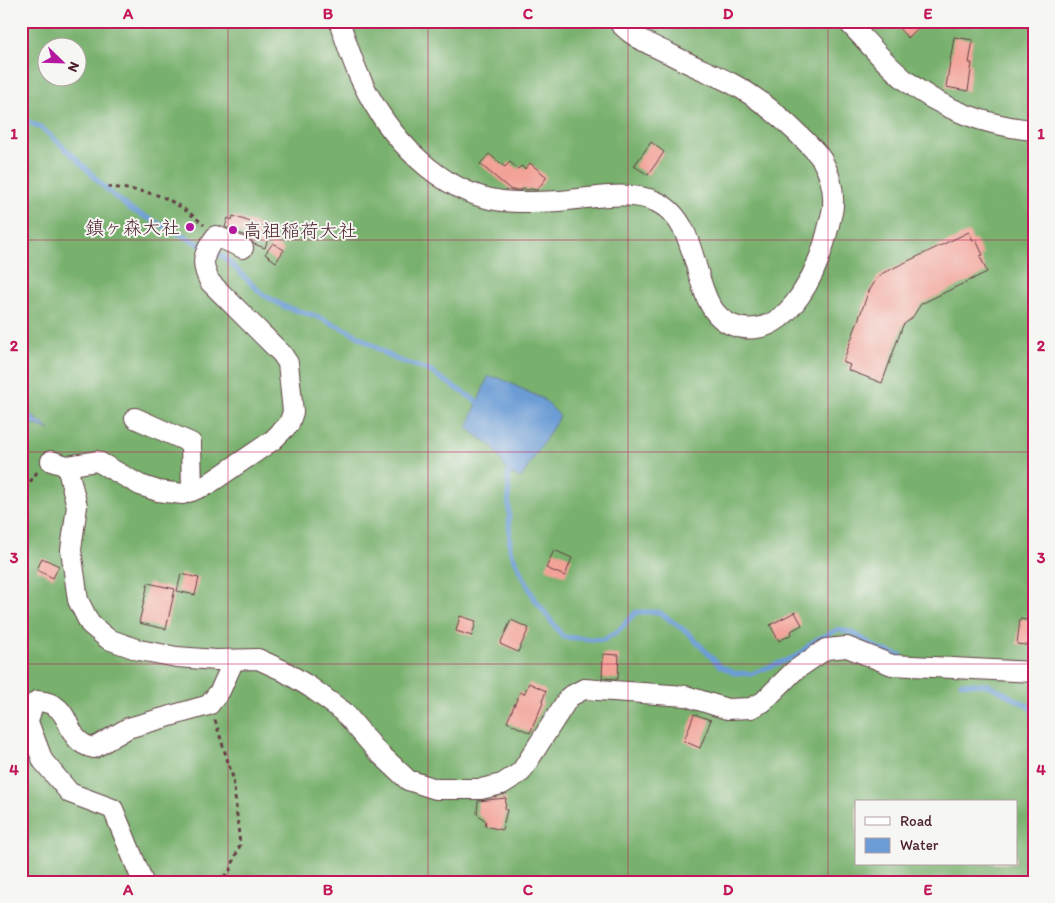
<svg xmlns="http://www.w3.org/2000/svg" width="1055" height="903" font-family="Itim,'Klee One',sans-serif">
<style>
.forest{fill:#78b06d;stroke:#61684c;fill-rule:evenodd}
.water{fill:#6c9cd5;stroke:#5b5e80}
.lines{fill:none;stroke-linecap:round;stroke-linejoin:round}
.stream{stroke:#6c9cd5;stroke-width:5}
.building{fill:#f3a298}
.minor-casing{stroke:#623d44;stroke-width:22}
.path{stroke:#623d44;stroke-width:3;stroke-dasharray:4 4;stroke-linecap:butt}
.minor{stroke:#fff;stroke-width:20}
.grid{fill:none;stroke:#c2185b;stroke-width:1;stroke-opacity:0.55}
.poi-dot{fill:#b5179e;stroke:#f6f6f2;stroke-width:2}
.labels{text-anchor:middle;stroke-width:4;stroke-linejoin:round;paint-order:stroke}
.poi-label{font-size:19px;fill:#4a1f2b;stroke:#f6f6f2;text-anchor:end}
.neatline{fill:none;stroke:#c2185b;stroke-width:2}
.grid-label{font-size:16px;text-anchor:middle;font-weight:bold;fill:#c2185b}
</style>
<rect width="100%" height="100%" fill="#f6f6f2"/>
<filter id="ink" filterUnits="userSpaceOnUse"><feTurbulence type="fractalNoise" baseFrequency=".02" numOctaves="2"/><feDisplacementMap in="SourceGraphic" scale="10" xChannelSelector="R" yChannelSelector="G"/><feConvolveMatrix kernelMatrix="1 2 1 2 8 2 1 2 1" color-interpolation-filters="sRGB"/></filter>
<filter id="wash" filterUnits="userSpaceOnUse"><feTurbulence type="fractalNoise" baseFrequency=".0096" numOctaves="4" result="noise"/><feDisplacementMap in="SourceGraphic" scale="20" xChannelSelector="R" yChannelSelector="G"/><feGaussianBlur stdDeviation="1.12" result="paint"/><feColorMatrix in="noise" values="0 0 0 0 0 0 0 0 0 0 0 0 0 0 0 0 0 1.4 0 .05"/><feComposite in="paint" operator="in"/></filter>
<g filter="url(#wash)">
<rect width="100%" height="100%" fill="#ede8d1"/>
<path class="forest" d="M21,21H1034V882H21ZM48,48H78V78H48ZM856,802H1016V864H856Z"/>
<g class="water">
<polygon points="488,377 499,378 543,399 560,416 521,478 508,473 493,447 467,428"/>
<polygon points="21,407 50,430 21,420"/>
</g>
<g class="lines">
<g class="stream">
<polyline points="21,118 43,129 78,160 105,188 130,209 205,247"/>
<polyline points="211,251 224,257 262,294 285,307 316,316 353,333 395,359 428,370 478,402"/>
<polyline points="508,473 510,550 534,598 563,637 604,640 619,630 636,612 659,612 688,633 720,666 734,673 751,674 797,656 814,641 839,629 855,634 879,649 901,656"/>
<polyline points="961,683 989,685 1028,706 1034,712"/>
</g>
</g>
<g id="blocks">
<g class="building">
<polygon points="892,21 925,21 908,38"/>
<polygon points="954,37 973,40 969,63 972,63 968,91 946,87"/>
<polygon points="651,142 664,152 648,175 634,166"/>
<polygon points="489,154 505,167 510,162 518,169 521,166 525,169 530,163 547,177 537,190 530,189 527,190 524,188 521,190 511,190 480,164"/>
<polygon points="233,216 271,229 265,248 254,244 248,237 225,227 228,218 232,220"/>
<polygon points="969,232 973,241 976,240 983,255 980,256 987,272 921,304 912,318 903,325 882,383 848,370 850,365 843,362 868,293 877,278 883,273"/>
<polygon points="273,243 284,250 276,262 265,254"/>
<polygon points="554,550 572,558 565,576 546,568"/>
<polygon points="42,558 59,566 53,578 37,570"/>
<polygon points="181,574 199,578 195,595 177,591"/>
<polygon points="148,583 175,589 166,629 139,623"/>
<polygon points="795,612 802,625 791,631 792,634 779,641 770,625"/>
<polygon points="460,616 476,621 472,636 456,631"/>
<polygon points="1020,619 1034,621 1034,646 1017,644"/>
<polygon points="511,620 529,628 518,652 500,644"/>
<polygon points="603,654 619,655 618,679 602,678"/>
<polygon points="529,683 546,691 542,702 543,703 530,733 507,722 520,692 524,694"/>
<polygon points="694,714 711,720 700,748 684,741"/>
<polygon points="506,798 505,809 507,810 502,830 485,826 486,821 477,814 478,801"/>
</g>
</g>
</g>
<g filter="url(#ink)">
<use href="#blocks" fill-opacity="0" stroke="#623d44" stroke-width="1"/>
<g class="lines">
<g class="minor-casing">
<g id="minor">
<path d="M339,21C346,41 352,61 361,80C387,135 438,193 502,201C520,203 540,202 559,201C588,199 630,189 657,202C708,227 686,314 738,327C791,340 820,265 829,225C830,219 833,212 833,205C834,189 830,174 822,160C815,149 803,139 794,130C775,112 754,95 731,83C711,73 690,65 670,54C651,45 631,37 618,21"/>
<path d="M847,21C866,40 883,62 904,79C940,109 987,126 1034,130"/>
<polyline points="135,418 191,443 192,491"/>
<polyline points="51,461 67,466 77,506 71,550 78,600 90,624 108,639 139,650 177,657 216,660 258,659 282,670 310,687 344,712 376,750 408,780 436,789 481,789 502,784 521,772 569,697 584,689 686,696 727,709 751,708 763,702 794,671 826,649 847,647 892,665 1034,672"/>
<path d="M67,466L97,461L140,485L158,491L183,494L207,485L273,440L289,424L293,412L288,363L282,354L210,282C200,263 203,253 216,236L243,248"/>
<path d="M143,882L113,809L70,793L43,761L28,722L32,707L37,701C77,703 60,741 94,748L128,728L209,705L220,691L234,660"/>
</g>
</g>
<g class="path">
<path d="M108,187C123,188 152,192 165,198C179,205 193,215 204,225"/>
<polyline points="21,495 37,472"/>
<polyline points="215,720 233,778 240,845 230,870 219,882"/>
</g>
<use href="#minor" class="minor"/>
</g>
</g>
<path class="grid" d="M228,21V882M428,21V882M628,21V882M828,21V882M21,240H1034M21,452H1034M21,664H1034"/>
<g class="poi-dot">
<circle cx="190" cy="227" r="5"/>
<circle cx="233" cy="230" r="5"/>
</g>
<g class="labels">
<g class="poi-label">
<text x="180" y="234">鎮ヶ森大社</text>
<text x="243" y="237" text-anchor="start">高祖稲荷大社</text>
</g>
</g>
<rect width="1055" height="903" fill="none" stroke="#f6f6f2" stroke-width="55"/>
<rect x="855" y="800" width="162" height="65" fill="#f6f6f2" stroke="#b1a0a2"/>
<rect x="865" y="817" width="25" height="8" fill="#ffffff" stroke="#b1a0a2"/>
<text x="900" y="826" font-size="15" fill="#4a1f2b">Road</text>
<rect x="865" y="838" width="25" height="15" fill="#6c9cd5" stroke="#b1a0a2"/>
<text x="900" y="850" font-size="15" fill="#4a1f2b">Water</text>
<g transform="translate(62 62) rotate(113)"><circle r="24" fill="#f6f6f2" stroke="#b1a0a2"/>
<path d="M0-4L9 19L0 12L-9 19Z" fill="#b5179e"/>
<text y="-8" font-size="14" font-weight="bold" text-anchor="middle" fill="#4a1f2b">N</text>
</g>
<rect x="28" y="28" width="1000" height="848" class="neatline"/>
<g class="grid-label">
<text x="128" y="19">A</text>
<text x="328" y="19">B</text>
<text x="528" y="19">C</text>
<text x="728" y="19">D</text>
<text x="928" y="19">E</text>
<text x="14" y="139">1</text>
<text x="1041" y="139">1</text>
<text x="14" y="351">2</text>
<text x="1041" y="351">2</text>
<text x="14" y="563">3</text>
<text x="1041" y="563">3</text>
<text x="14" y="775">4</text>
<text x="1041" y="775">4</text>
<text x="128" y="895">A</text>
<text x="328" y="895">B</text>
<text x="528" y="895">C</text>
<text x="728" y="895">D</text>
<text x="928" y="895">E</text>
</g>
</svg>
